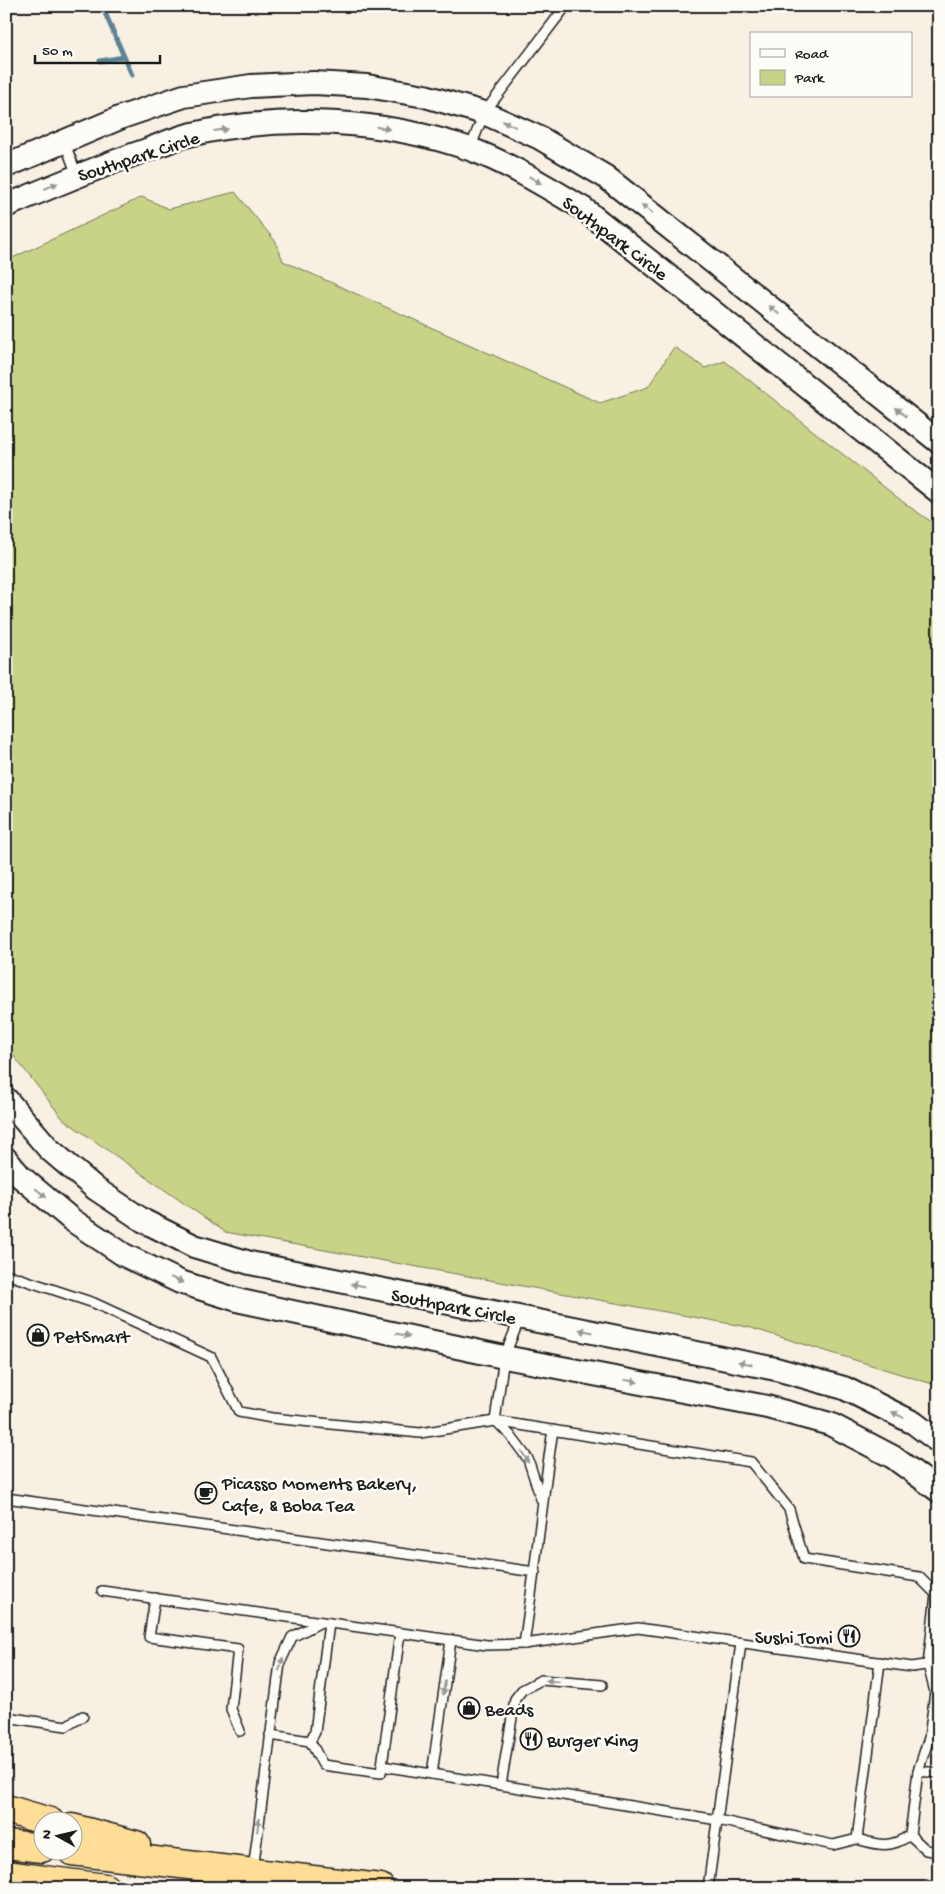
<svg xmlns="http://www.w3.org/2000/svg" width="945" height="1894" font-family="'Gochi Hand',sans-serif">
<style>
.green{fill:#c8d387;stroke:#727852}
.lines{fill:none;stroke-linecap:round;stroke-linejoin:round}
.stream{stroke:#5c8296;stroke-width:5}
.service-casing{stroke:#1c1c1c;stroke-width:12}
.tertiary-casing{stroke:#1c1c1c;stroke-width:26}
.trunk-casing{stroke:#1c1c1c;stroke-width:31}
.service{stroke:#fdfcf7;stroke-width:9}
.tertiary{stroke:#fdfcf7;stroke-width:22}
.trunk{stroke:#fedd96;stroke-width:28}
.oneway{fill:#989794}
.labels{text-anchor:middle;stroke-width:5;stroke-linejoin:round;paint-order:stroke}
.street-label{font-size:19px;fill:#1c1c1c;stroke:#fdfcf7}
.poi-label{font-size:19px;fill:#1c1c1c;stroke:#fdfcf7;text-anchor:start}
</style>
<rect width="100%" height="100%" fill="#f9f0e4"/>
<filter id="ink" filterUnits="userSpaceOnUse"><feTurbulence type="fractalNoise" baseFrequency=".02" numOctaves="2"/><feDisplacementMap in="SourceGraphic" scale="10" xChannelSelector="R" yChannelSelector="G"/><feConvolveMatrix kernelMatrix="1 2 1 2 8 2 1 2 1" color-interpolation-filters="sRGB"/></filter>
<g filter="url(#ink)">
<polygon class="green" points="235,192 276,242 283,261 600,403 648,387 674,347 705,368 725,361 907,505 939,527 939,1386 748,1327 225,1232 63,1119 6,1046 6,261 142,197 169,209"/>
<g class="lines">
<g class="stream">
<polyline points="102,6 132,75"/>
<polyline points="100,61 124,57"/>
</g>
<g class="service-casing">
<g id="service">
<polyline points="64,141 77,175"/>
<polyline points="470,149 484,113 566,6"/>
<path d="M6,1274L94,1303L211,1357L239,1412L272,1418L420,1433L495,1421L751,1462L789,1509L804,1559L919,1577L936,1594L928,1665L935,1692L929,1738L918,1771L910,1835C890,1849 879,1845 857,1839"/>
<polyline points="495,1421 504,1357 520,1318"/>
<polyline points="496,1421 510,1435 528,1459 541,1499"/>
<polyline points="6,1498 535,1572"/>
<polyline points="102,1591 487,1645 524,1644 638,1628 912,1667 939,1663"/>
<polyline points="155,1598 149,1637 238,1649 231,1709 240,1731"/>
<path d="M524,1644C535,1573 542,1501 553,1430"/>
<polyline points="6,1717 66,1726 83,1716"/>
<polyline points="270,1735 310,1741 323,1765 381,1773 400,1633"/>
<polyline points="310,1741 315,1732 329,1623"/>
<polyline points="382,1766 718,1820 833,1845 857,1839 880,1662"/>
<polyline points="918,1771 939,1773"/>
<polyline points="432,1774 451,1640"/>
<polyline points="501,1785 515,1699 522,1690 541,1680 602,1685"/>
<polyline points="910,1835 926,1850 939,1852"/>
<polyline points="253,1870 280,1663 292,1637 321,1622"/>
<polyline points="708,1888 741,1643"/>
</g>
</g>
<g class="tertiary-casing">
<g id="tertiary">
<polyline points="6,166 122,117 184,96 251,86 314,83 367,86 425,96 484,113 540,138 606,177 939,442"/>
<path d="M6,206C53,186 99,166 147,150C162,144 178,137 193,134C283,114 383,119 470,149C510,164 547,187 584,209L939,492"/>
<polyline points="6,1099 49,1149 96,1189 144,1221 194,1246 250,1263 776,1369 844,1388 914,1423 939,1442"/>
<polyline points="6,1159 21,1177 72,1220 124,1255 180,1282 241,1301 504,1357 767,1407 830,1424 893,1457 939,1491"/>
</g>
</g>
<g class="trunk-casing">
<g id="trunk">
<polyline points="6,1809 50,1822"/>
<polyline points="72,1828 136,1845"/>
<polyline points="6,1844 42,1848"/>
<polyline points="72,1851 380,1888"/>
<polyline points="6,1875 105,1888"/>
</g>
</g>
<use href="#service" class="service"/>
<use href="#tertiary" class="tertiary"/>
<use href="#trunk" class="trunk"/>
</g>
<defs><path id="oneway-solid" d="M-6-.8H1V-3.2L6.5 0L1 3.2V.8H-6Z" transform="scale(1.25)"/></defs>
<g class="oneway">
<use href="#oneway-solid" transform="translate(509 124) rotate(-156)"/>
<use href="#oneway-solid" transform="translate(383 128) rotate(10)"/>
<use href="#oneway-solid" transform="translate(221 130) rotate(-8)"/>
<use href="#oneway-solid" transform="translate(535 180) rotate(31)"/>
<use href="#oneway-solid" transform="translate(51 186) rotate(-24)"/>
<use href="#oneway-solid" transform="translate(647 209) rotate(-142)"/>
<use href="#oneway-solid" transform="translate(774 310) rotate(-141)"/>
<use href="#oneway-solid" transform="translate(901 412) rotate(-141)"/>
<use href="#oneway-solid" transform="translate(41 1193) rotate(40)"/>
<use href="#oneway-solid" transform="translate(177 1280) rotate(23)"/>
<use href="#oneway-solid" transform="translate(358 1285) rotate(-169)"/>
<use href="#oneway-solid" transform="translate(586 1331) rotate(-169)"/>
<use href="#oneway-solid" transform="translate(403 1335) rotate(12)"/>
<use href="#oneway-solid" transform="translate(745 1363) rotate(-169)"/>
<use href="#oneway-solid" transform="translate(631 1381) rotate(11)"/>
<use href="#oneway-solid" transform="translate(898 1415) rotate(-153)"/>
<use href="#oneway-solid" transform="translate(525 1457) rotate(59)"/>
<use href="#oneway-solid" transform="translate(281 1664) rotate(-74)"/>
<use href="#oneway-solid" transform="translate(553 1681) rotate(-175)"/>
<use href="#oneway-solid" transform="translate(444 1688) rotate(98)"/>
<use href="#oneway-solid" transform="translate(258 1825) rotate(-83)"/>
</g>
</g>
<defs>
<g id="shop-ring" transform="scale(1.125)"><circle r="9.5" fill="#fdfcf7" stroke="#1c1c1c" stroke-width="1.5"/><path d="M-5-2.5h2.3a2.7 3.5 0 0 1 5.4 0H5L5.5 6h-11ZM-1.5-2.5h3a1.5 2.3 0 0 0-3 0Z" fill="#1c1c1c"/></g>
<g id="cafe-ring" transform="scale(1.125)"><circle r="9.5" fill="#fdfcf7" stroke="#1c1c1c" stroke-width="1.5"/><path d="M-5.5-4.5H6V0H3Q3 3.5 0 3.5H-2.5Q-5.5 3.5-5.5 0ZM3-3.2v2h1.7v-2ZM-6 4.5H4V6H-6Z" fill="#1c1c1c"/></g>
<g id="restaurant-ring" transform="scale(1.125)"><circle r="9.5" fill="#fdfcf7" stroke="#1c1c1c" stroke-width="1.5"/><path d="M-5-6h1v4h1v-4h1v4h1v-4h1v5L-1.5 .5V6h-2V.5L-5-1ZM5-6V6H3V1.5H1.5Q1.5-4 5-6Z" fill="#1c1c1c"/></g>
</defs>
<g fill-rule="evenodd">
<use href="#shop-ring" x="38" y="1335"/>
<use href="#cafe-ring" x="206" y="1493"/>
<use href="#restaurant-ring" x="849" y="1636"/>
<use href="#shop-ring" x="469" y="1708"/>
<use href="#restaurant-ring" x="531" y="1739"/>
</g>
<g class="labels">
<g class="street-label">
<text transform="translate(138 155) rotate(-18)" y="7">Southpark Circle</text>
<text transform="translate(616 237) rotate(37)" y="7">Southpark Circle</text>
<text transform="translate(454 1305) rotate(11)" y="7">Southpark Circle</text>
</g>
<g class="poi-label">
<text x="54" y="1342">PetSmart</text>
<text x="222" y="1489">Picasso Moments Bakery,<tspan x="222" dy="22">Cafe, &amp; Boba Tea</tspan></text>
<text x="833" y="1643" text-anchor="end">Sushi Tomi</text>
<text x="485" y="1715">Beads</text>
<text x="547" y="1746">Burger King</text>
</g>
</g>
<rect width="945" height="1894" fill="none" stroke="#fdfcf7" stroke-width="25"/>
<rect x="12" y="12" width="920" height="1869" fill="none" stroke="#1c1c1c" stroke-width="2" filter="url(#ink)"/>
<rect x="750" y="32" width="162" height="65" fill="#fdfcf7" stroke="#a3a29f"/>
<rect x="760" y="49" width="25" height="8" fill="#fdfcf7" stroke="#a3a29f"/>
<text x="795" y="58" font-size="15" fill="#1c1c1c">Road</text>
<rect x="760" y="70" width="25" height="15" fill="#c8d387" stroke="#a3a29f"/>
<text x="795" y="82" font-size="15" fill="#1c1c1c">Park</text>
<g transform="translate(58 1836) rotate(278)"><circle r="24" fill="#fdfcf7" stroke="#a3a29f"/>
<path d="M0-4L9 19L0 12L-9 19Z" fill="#1c1c1c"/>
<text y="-8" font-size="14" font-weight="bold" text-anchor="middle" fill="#1c1c1c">N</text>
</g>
<path d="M35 55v8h125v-8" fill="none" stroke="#1c1c1c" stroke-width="2.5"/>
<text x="42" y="55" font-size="15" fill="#1c1c1c" stroke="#fdfcf7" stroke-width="4" paint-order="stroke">50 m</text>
</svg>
